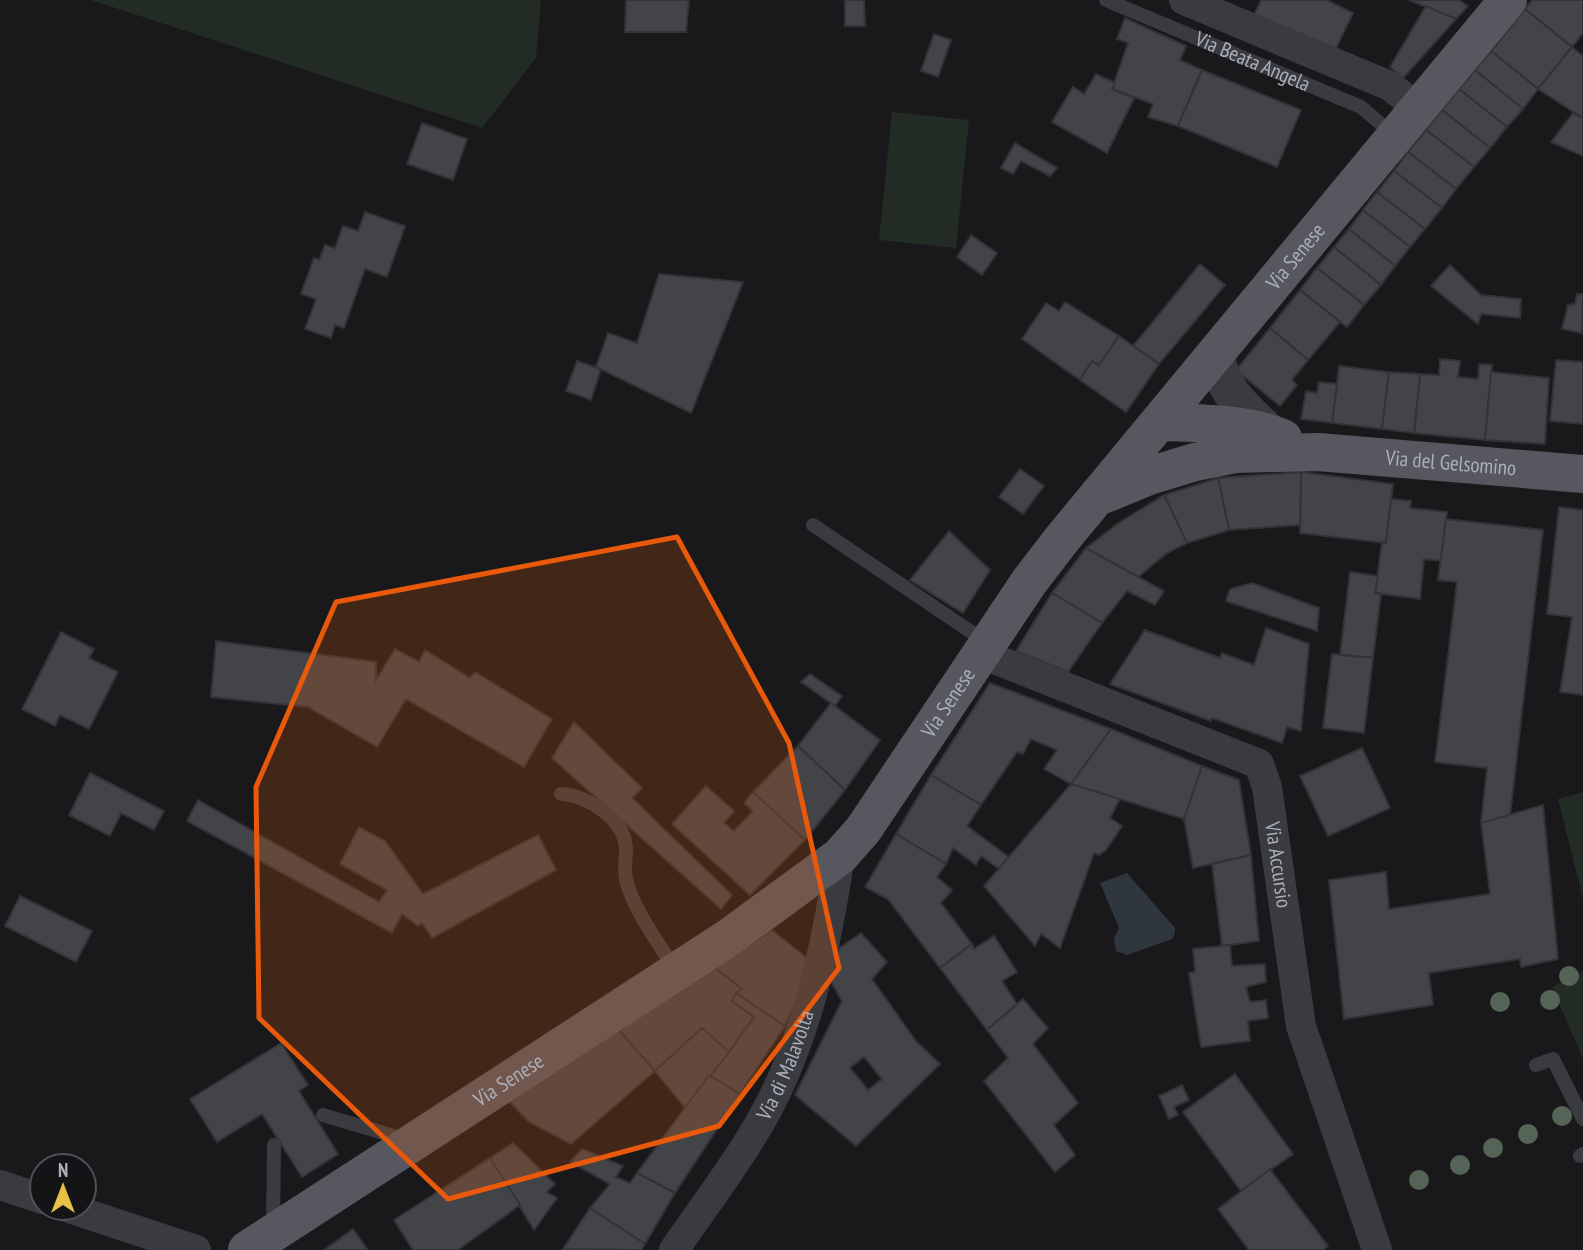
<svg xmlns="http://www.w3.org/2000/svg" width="1583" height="1250" font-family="'PT Sans Narrow',sans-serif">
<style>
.green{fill:#232b25}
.water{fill:#30363e}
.building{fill:#434448;stroke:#333337;stroke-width:2;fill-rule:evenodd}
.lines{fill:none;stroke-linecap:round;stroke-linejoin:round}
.service{stroke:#3a3b40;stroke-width:14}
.minor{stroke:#3a3b40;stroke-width:30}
.tertiary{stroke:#3a3b40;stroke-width:37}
.primary{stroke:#56575f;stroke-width:38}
.tree{fill:#546558}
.marked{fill:#e8590c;fill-opacity:0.2;stroke:#e8590c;stroke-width:5;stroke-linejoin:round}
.labels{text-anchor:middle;stroke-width:5;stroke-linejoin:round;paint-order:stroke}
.street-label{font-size:21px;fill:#acafba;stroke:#141416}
</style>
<rect width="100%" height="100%" fill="#19191b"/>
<g class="green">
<polygon points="91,0 541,0 536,58 482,128"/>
<polygon points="892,112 969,120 956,248 879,240"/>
<polygon points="1583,792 1583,899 1558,799"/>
<polygon points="1583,971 1583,1059 1552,987"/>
</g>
<polygon class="water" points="1127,873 1175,928 1175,933 1172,939 1127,955 1116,951 1114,938 1119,928 1100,883"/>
<g class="building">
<polygon points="626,0 689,0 686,32 625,32"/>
<polygon points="845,0 864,0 865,26 845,26"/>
<polygon points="1261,0 1327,0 1353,13 1334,53 1253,17"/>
<polygon points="1409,0 1459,0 1468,6 1456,19"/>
<polygon points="1532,0 1583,0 1583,33 1572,47 1525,9"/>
<polygon points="1426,6 1456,19 1403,78 1390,67"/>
<polygon points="1525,9 1572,47 1538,89 1491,51"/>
<polygon points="1125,18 1186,46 1180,60 1202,70 1178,126 1148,117 1153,104 1112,89 1128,43 1117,39"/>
<polygon points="934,34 951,40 938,77 921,71"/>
<polygon points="1572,47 1583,56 1583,118 1538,89"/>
<polygon points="1491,51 1538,89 1523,109 1475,70"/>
<polygon points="1202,70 1301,110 1277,167 1178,126"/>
<polygon points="1475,70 1523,109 1507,127 1459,89"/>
<polygon points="1096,74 1115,83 1112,89 1134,98 1107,153 1052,122 1073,87 1084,94"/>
<polygon points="1459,89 1507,127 1490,148 1442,110"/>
<polygon points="1442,110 1490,148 1474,167 1426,130"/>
<polygon points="1573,113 1583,118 1583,156 1551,142"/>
<polygon points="422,123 467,139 453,180 407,164"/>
<polygon points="1426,130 1474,167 1456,189 1408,152"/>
<polygon points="1015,143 1057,168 1050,176 1021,161 1013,174 1001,168"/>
<polygon points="1408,152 1456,189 1442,208 1394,171"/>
<polygon points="1394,171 1442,208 1425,229 1377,192"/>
<polygon points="1377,192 1425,229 1410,247 1363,210"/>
<polygon points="1363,210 1410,247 1395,266 1349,229"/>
<polygon points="365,212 405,226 387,277 365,269 344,328 335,325 331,338 305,329 316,299 301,294 314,258 319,260 325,245 335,248 343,226 358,231"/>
<polygon points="1349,229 1395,266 1381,285 1334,247"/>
<polygon points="971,235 997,253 982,275 957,257"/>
<polygon points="1334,247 1381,285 1364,305 1317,268"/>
<polygon points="1200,264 1225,285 1159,364 1133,346"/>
<polygon points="1450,265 1481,295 1521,299 1520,318 1481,314 1478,324 1431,286"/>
<polygon points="1317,268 1364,305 1347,327 1300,290"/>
<polygon points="659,274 743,282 691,413 596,367 608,333 637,343"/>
<polygon points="1300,290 1340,322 1308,360 1270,328"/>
<polygon points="1577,294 1583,294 1582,333 1562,329 1568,305 1575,304"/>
<polygon points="1065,302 1119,336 1099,365 1092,361 1080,380 1022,339 1046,303 1059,311"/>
<polygon points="1270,328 1308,360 1292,380 1297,385 1280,406 1236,370"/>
<polygon points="1119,336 1159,364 1126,412 1080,380 1092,361 1099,365"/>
<polygon points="1440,359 1460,361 1458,377 1478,379 1479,364 1492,365 1485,440 1414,433 1420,374 1439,375"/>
<polygon points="1556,360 1583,362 1583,424 1550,421"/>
<polygon points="577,361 601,369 591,400 566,391"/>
<polygon points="1339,366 1389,372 1382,429 1332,423"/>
<polygon points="1389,372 1420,374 1414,433 1382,429"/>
<polygon points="1491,372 1549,378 1545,444 1485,440"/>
<polygon points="1319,382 1337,384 1332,423 1301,419 1306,391 1317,393"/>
<polygon points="1020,469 1044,486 1023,514 999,497"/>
<polygon points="1301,472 1393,484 1386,543 1300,533"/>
<polygon points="1301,472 1300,525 1229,530 1218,478"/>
<polygon points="1218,478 1229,530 1187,543 1164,495"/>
<polygon points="1164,495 1187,543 1167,553 1138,577 1086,548 1117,524"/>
<polygon points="1391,499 1411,501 1410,508 1447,512 1441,561 1424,559 1420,599 1375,593 1382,542 1386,543"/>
<polygon points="1559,507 1583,510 1583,695 1560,692 1572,617 1547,614"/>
<polygon points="1446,519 1543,530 1510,816 1481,823 1487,768 1435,762 1457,582 1438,580"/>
<polygon points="949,531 990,570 963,613 910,580"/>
<polygon points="1086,548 1164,591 1155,605 1127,591 1102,623 1052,593"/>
<polygon points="1350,572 1378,576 1375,593 1381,594 1373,658 1340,655"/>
<polygon points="1252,583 1319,608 1317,631 1226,601 1230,589"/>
<polygon points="1052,593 1102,623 1068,672 1016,651"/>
<polygon points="1266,628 1309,644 1301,731 1287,727 1282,743 1212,718 1211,721 1110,684 1145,630 1220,658 1222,653 1254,665"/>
<polygon points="61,632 94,649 89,658 118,672 89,729 60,715 55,726 22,709"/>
<polygon points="216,641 376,662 376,680 395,649 419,662 425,650 470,678 475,672 552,719 524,767 406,699 377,747 308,707 211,697"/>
<polygon points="1332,654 1373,658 1364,733 1323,728"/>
<polygon points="810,674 842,696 835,706 801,682"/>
<polygon points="990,683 1111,729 1071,784 1044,769 1057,750 1031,739 1023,754 1017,752 981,805 931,775"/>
<polygon points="831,703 880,740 845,790 798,746"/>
<polygon points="574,722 642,788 632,798 732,895 721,909 552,758"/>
<polygon points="1111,729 1202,766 1184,819 1071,784"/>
<polygon points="798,746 845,790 805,840 753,792"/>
<polygon points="1362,748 1390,808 1328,836 1300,776"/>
<polygon points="1202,766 1239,780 1251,855 1193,868 1184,819"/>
<polygon points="90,773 164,811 154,830 121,813 110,836 69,815"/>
<polygon points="931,775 981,805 967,826 1009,857 999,869 981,856 976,865 953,848 946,864 896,834"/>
<polygon points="1071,784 1120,799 1110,818 1122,826 1106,850 1099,855 1094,853 1060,948 1041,934 1035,946 984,886"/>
<polygon points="706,786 734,811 724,823 734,831 753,811 744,803 753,792 805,840 750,895 672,824"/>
<polygon points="198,800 379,902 387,890 340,864 359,827 385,841 423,894 538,835 556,870 432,938 422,923 418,926 402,914 392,933 187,821"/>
<polygon points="1543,805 1558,959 1521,967 1520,959 1429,973 1433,1005 1344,1019 1329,880 1386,872 1389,909 1490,894 1481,823"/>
<polygon points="896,834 946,864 937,877 952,890 941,903 972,944 940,968 888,899 865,887"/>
<polygon points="1251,855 1259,941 1222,946 1212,864"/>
<polygon points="20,896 92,931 76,962 5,926"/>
<polygon points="772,930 813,963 785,1026 736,993 742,989 715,968"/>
<path d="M861,933L887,962L872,979L916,1041L940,1064L856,1146L795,1095L842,1001L831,982L839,948ZM864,1057L882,1079L868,1090L850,1068Z"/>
<polygon points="994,936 1017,972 1002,981 1017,1004 987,1030 940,968 972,944 974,949"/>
<polygon points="1230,945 1232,966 1265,964 1266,982 1246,987 1250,1002 1266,1000 1268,1018 1248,1021 1250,1041 1201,1047 1189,973 1195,972 1193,949"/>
<polygon points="715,968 742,989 736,993 732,1001 754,1017 729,1052 702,1028 655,1071 616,1027"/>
<polygon points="736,993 785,1026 740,1094 709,1075 729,1052 754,1017 732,1001"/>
<polygon points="1023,999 1048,1028 1033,1044 1078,1103 1054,1125 1075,1155 1055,1172 984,1081 1008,1058 987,1030"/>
<polygon points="616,1027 655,1071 571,1144 529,1122 507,1099"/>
<polygon points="702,1028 729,1052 685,1108 655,1071"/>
<polygon points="281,1043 308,1085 299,1091 338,1154 302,1177 262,1114 217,1142 190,1099"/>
<polygon points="1235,1074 1293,1154 1241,1191 1183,1112"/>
<polygon points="709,1075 740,1094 675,1193 637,1173"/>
<polygon points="1182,1085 1189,1100 1174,1107 1178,1115 1169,1119 1159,1096"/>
<polygon points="513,1143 555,1184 547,1192 557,1198 534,1230 490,1158"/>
<polygon points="582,1149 623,1166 616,1177 630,1183 637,1173 675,1193 645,1244 590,1208 610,1184 570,1162"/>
<polygon points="490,1158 520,1205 458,1250 413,1250 394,1220"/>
<polygon points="1270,1169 1328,1246 1323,1250 1249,1250 1218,1209"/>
<polygon points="590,1208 645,1244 641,1250 563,1249"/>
<polygon points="353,1229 368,1250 324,1250"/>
</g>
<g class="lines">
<g class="service">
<path id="s1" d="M1106,0L1361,107L1394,135"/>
<polyline points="813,525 986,642"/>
<path d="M561,794C588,795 626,820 626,850C626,861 623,872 627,883C635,912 659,943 675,970"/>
<polyline points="1536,1065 1553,1059 1583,1119"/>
<polyline points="323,1115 407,1140"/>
<polyline points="1580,1156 1583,1154"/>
<polyline points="273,1228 274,1145"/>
</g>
<g class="minor">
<polyline points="1184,0 1390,86 1417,107"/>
<path id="s2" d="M982,654L1259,764L1267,787L1301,1026L1377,1250"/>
<polyline points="0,1185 42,1199"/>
<polyline points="69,1208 196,1250"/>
<path id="s3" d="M674,1250C702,1209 733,1169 758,1126C806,1045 826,948 840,856"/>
</g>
<path class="tertiary" d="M1215,356C1227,396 1240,404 1269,432"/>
<g class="primary">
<path d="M1160,422C1200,423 1246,423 1283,438"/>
<path id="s4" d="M1103,495L1149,476L1195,462L1235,454L1318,452L1583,474"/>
<path id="s5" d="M247,1250L728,938L840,856L863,830L1029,582L1062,539L1508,0"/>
</g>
</g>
<g class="tree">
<circle cx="1569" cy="976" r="10"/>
<circle cx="1550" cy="1000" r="10"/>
<circle cx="1500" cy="1002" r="10"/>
<circle cx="1562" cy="1116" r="10"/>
<circle cx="1528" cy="1134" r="10"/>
<circle cx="1493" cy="1148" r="10"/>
<circle cx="1460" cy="1165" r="10"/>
<circle cx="1419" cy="1180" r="10"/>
</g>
<path class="marked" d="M677,537L789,743L839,968L719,1126L448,1199L259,1018L256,787L336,602Z"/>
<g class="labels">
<g class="street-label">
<text dy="7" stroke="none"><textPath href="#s1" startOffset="159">Via Beata Angela</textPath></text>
<text dy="7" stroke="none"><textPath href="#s5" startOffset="1466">Via Senese</textPath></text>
<text dy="7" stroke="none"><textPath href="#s4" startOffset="355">Via del Gelsomino</textPath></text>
<text dy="7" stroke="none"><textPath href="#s5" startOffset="900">Via Senese</textPath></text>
<text dy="7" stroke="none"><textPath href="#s2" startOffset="401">Via Accursio</textPath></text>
<text dy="7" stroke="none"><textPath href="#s3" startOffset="217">Via di Malavolta</textPath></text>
<text dy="7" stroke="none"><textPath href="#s5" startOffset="312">Via Senese</textPath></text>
</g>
</g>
<g transform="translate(63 1187)"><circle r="33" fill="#141416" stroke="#515258" stroke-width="2"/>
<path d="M0-5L12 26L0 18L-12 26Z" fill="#e7c045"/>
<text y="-10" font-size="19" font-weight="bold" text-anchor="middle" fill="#acafba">N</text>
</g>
</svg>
